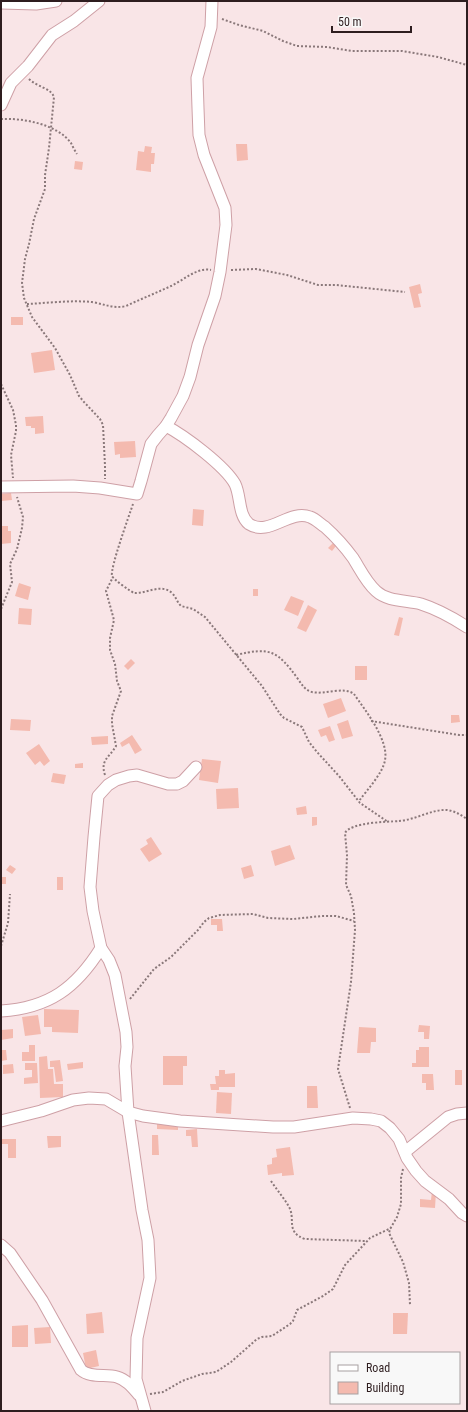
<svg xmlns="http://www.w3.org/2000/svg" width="468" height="1412" font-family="'Roboto Condensed',sans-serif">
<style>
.building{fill:#f4baaf}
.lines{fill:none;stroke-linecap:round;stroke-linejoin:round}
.minor-casing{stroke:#cea0a6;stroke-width:13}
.path{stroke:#8a787a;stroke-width:2;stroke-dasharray:2 2;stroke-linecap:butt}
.minor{stroke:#fff;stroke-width:11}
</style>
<rect width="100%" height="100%" fill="#f9e5e7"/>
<g class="building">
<polygon points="236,144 247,144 248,160 237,161"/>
<polygon points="145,146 152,147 151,153 155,153 154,164 151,164 151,172 136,170 138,151 144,152"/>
<polygon points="75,161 83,162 82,170 74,169"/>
<polygon points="420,284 422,293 418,294 421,307 414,308 409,287"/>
<rect x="11" y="317" width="12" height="8"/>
<polygon points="52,350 55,370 34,373 31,353"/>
<polygon points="43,416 44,433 35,434 35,428 31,428 31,426 26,426 25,417"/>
<polygon points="135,441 136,457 120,458 120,454 115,455 114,442"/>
<polygon points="11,493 12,500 1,501 1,494"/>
<polygon points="193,509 204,510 203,526 192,525"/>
<polygon points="1,526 8,526 8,531 11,531 11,543 1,544"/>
<polygon points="333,543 336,546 332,551 328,548"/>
<polygon points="19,583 31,587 28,600 15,596"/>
<rect x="253" y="589" width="5" height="7"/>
<polygon points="291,596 304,601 298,616 284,610"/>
<polygon points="308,605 317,610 306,632 297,628"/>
<polygon points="19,608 32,609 31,625 18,624"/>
<polygon points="399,617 403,618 399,636 394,635"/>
<polygon points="131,659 135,663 128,670 124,666"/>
<rect x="355" y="666" width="12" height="14"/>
<polygon points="341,698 346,711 328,718 323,704"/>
<polygon points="451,715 459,715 460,722 451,723"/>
<polygon points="11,719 31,720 30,731 10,730"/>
<polygon points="348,720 353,736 342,739 337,724"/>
<polygon points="330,726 335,740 329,742 326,735 321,737 318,730"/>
<polygon points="132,735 142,750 135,754 129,743 122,747 120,743"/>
<polygon points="108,736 108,744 92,745 91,737"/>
<polygon points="39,744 50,761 44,766 40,761 35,765 26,753"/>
<polygon points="202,759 221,761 218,783 199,780"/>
<polygon points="83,763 83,768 75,768 75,764"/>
<polygon points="53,773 66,775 64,784 51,782"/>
<polygon points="238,788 239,808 217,809 216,789"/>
<polygon points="306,806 307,814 297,815 296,808"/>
<polygon points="312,817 317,817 317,825 312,826"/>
<polygon points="151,837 162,854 149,862 140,849 148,844 146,840"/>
<polygon points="290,845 295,859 275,866 271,851"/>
<polygon points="10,865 16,869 12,874 6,870"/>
<polygon points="251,865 254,876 244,879 241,868"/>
<rect x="2" y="877" width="4" height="7"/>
<rect x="57" y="877" width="6" height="13"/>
<polygon points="211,919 222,919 223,931 217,931 217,925 211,925"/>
<polygon points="44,1009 79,1010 78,1033 52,1032 52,1027 44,1027"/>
<polygon points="38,1015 41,1034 25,1036 22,1017"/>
<polygon points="419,1025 430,1026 429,1039 424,1039 424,1032 418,1032"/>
<polygon points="359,1027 376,1028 376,1042 371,1042 370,1053 357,1053"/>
<polygon points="13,1029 13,1038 1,1040 1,1030"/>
<polygon points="29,1045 35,1045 35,1061 22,1061 22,1052 29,1052"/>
<polygon points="419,1047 429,1047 429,1067 412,1067 412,1063 416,1063 416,1050 419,1050"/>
<polygon points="1,1050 6,1050 7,1060 1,1061"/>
<polygon points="47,1056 48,1069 53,1069 54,1084 63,1084 63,1097 40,1098 39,1057"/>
<polygon points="163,1056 187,1056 187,1066 183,1066 183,1085 163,1085"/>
<polygon points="60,1060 63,1081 56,1082 54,1067 50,1067 50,1061"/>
<polygon points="83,1062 83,1068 68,1070 67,1064"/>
<polygon points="25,1063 37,1063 38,1083 24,1084 24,1078 32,1077 32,1070 25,1070"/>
<polygon points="13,1064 14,1073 3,1074 3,1065"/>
<polygon points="219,1070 225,1070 225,1074 235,1073 235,1087 219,1087 219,1090 211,1090 210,1084 216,1084 215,1076 219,1076"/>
<rect x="455" y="1070" width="7" height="15"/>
<polygon points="422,1074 433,1074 434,1090 426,1090 426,1083 422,1083"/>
<polygon points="307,1086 317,1086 318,1108 307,1108"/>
<polygon points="217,1092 232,1093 231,1114 216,1113"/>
<polygon points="157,1121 178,1122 178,1130 157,1129"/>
<polygon points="197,1129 198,1147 192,1147 191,1136 186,1136 186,1130"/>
<polygon points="152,1135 158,1135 159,1155 152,1155"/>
<polygon points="47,1136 61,1136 61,1147 48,1148"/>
<polygon points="2,1139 16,1139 16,1158 8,1158 8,1144 2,1144"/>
<polygon points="290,1147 294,1175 282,1176 282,1173 268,1175 267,1165 272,1164 272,1158 277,1157 276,1149"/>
<polygon points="432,1191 436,1192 435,1208 420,1207 420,1199 431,1200"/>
<polygon points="102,1312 104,1333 87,1334 86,1314"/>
<polygon points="393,1313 408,1313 407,1334 393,1334"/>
<polygon points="28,1325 28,1347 12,1347 12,1326"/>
<polygon points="50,1327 51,1343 35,1344 34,1328"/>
<polygon points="96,1350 99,1366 86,1369 83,1353"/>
</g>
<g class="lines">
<g class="minor-casing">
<g id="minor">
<polyline points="1,3 36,4 56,1"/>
<polyline points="1,105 11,83 28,66 52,35 74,21 99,1"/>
<path d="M166,426C185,436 225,466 235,484C241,496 238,515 249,524C269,537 289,509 310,517C316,519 320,524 325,527C335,536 345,547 353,558C360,569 366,582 376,591C388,602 406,600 421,604C437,609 453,618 467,627"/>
<polyline points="1,487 73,486 100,488 137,494 141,481 151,444 158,435 166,426 171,418 183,396 190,377 198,345 215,296 220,272 226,225 225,208 204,155 199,135 198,108 197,78 211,27 212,1"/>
<path d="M1,1011C49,1008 76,988 101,948"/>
<polyline points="1,1121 41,1111 73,1100 89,1098 106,1099 128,1112 143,1116 180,1121 273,1127 294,1127 353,1118 371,1119 381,1121 390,1128 399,1139 407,1158 416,1171 425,1181 449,1199 462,1213 467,1216"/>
<polyline points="405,1152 448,1117 457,1114 467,1113"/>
<path d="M1,1245L10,1253L42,1300L81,1370C90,1378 106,1374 117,1377C127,1380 133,1388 139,1395"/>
<polyline points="145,1411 136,1379 137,1338 150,1278 148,1240 142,1210 128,1112 125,1066 127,1047 126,1032 115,975 109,960 101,948 93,911 90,887 94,837 98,796 108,785 116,780 129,776 137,775 168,784 177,784 183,781 196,767"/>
</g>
</g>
<g class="path">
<polyline points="222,19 239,25 263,31 283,41 297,46 327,47 352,51 402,51 438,57 467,65"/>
<path d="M29,79C37,87 51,88 54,97L49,148L45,175V189L34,219L29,244L25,259L22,283L24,298L32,317L55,348L70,375L79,396L84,402L100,419L103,425L105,466V479"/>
<path d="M1,119C23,118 57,124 71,143C73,147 75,151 77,154"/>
<polyline points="231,270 256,269 287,275 318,285 336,285 405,292"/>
<path d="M27,304C48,303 71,300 92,302C104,304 114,309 126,306C141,299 156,293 171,286C184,280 197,267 211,270"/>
<polyline points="1,384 13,410 16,425 16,431 11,455 13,478"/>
<path d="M133,504C129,516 110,568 112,576C114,580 130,591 134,593C146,594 161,583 172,593C176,597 177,602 181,606L193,609L205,617L262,686L280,714L284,718L302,727L309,742L317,752L339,776L360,803L388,822"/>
<polyline points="1,609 12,582 10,564 17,549 22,528 23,517 17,497"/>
<path d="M236,655C270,647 277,650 298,679C302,685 305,690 312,692C324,695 344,686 354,694C365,710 389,740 385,760C383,773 367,790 359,801"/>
<polyline points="371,721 459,735 467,735"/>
<path d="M105,775C100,760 109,758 116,746L112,724V716L121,691L117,681L115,664L110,650V638L114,620L106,591L113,577"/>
<polyline points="1,946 8,923 10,894"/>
<polyline points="130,999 154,969 171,957 198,930 204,922 209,918 220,915 253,914 268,918 293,919 322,916 336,916 354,921"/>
<path d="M350,1108L338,1069L351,982L355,930L354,913L351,896L346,885L347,855L345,833C351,822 387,822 399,821C415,820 432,809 447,810C455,811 461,815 467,819"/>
<polyline points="403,1169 401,1178 401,1204 397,1217 390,1229 389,1233 403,1262 409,1283 410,1305"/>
<path d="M271,1181C277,1190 284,1198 289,1207C296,1219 285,1232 305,1239L366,1241"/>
<polyline points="150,1394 163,1392 182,1381 202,1374 216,1372 231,1362 257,1339 262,1337 272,1336 290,1324 293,1321 297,1310 323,1296 333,1289 345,1265 370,1238 391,1228"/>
</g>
<use href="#minor" class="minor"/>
</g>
<rect width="468" height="1412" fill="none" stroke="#2e1d1f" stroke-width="4"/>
<rect x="330" y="1352" width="130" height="52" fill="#f8f8f8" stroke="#a7a0a1"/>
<rect x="338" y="1365" width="20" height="6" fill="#ffffff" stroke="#a7a0a1"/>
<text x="366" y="1372" font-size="12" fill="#2e1d1f">Road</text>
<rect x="338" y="1382" width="20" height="12" fill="#f4baaf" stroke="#a7a0a1"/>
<text x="366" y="1392" font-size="12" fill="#2e1d1f">Building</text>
<path d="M332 26v6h79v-6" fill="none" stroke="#2e1d1f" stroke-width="2"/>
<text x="338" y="26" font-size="12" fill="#2e1d1f" stroke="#f8f8f8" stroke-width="3" paint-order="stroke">50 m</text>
</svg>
